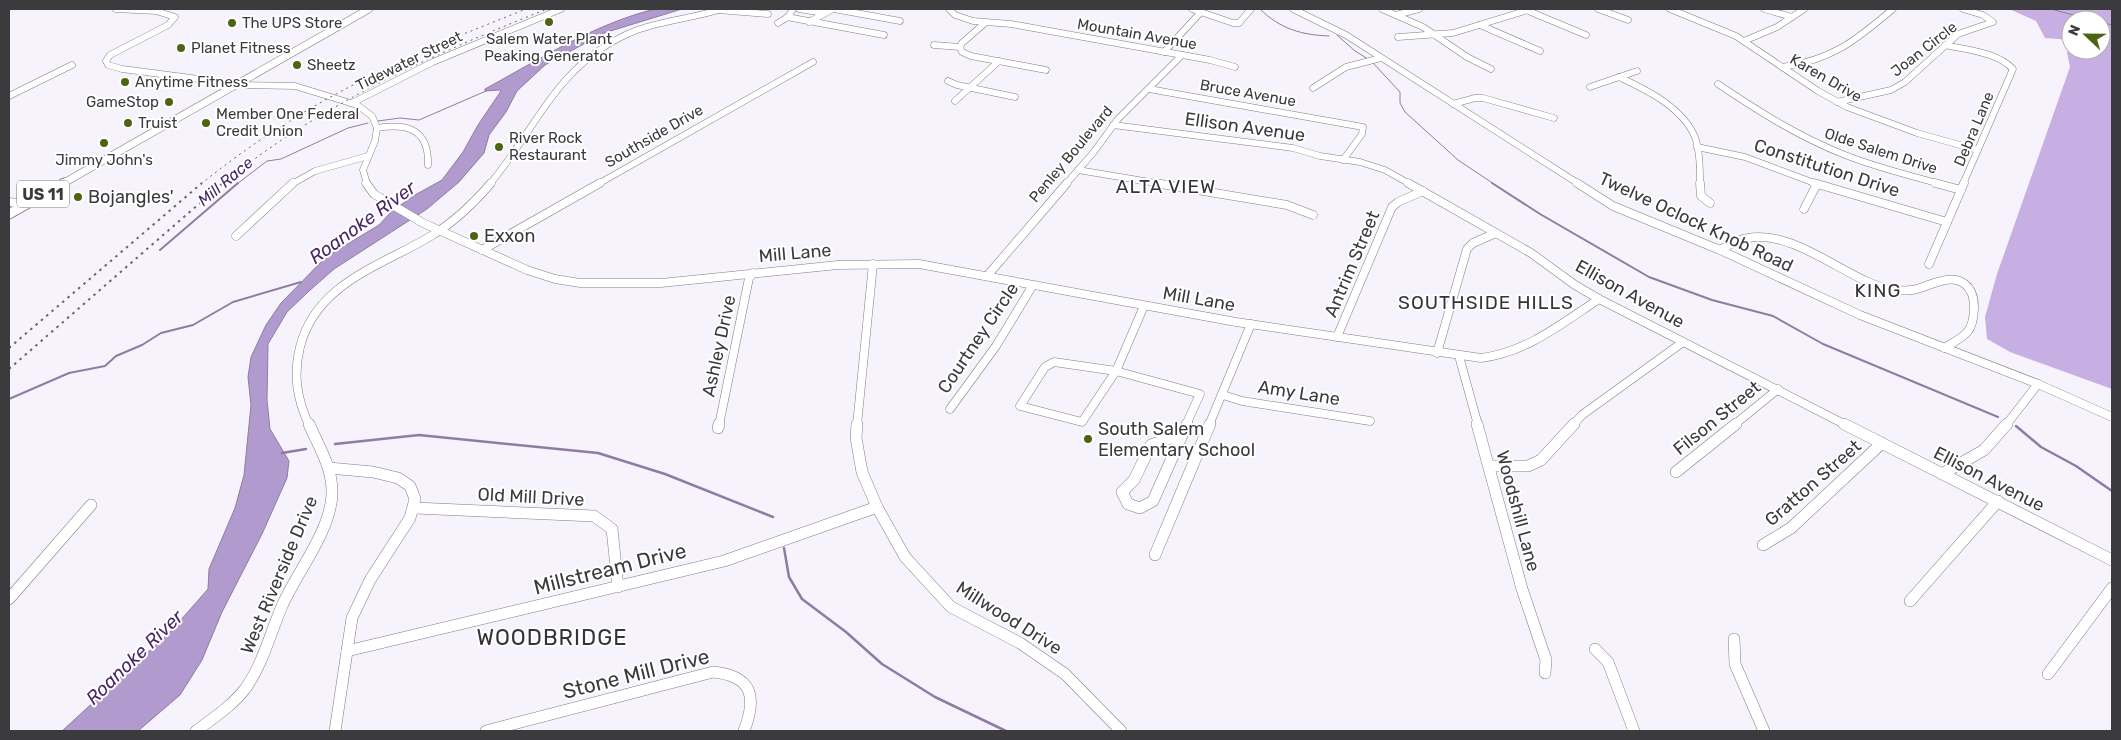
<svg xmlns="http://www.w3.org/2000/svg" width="2121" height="740" font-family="Rubik,sans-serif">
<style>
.forest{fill:#c7afe4}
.water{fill:#b19ace;stroke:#8e7da2}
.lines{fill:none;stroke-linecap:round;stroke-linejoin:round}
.stream-far2{stroke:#8e7da2;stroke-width:1}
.stream-far1{stroke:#8e7da2;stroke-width:2}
.stream{stroke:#8e7da2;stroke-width:2.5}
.minor-far2-casing{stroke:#807d85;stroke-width:7}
.minor-far1-casing{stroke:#807d85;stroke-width:9}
.minor-casing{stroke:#807d85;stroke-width:12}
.major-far1-casing{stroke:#807d85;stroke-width:8}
.major-casing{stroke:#807d85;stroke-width:11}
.minor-far2{stroke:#fff;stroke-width:6}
.minor-far1{stroke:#fff;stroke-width:8}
.minor{stroke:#fff;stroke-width:11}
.major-far1{stroke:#fff;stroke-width:7}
.major{stroke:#fff;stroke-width:9}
.rail-far1{stroke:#68666a;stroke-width:1;stroke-dasharray:2 4;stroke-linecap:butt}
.rail{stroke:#68666a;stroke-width:2;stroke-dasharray:2.5 4.5;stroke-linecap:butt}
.poi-dot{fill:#4d6413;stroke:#fff;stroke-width:2}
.labels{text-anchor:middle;stroke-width:4;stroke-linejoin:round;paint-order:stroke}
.far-poi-label{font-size:15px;fill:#3b3a3d;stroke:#fff;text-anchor:start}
.far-street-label{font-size:15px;fill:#3b3a3d;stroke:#fff}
.far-water-label{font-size:16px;font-style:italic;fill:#482867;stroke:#fff}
.shield{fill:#fff;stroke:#767577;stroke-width:1}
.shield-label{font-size:16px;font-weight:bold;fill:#3b3a3d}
.street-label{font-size:18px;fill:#3b3a3d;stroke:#fff}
.poi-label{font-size:18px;fill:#3b3a3d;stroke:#fff;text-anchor:start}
.neighbourhood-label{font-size:19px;letter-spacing:1px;fill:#353239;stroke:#fff}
.water-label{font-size:19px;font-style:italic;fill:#482867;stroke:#fff}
.near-street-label{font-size:21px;fill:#3b3a3d;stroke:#fff}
.near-neighbourhood-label{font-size:22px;letter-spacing:1px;fill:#353239;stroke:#fff}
</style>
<rect width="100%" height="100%" fill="#f7f3fc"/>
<polygon class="forest" points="2009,9 2112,9 2112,389 2010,352 1987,339 1985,317 1997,274 2070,67 2067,52 2071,49 2101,50 2101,20 2071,20 2071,40 2045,38 2036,21"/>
<path class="water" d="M655,9H682L604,33L545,65L517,91L506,112L489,135L484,153L459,182L427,209L334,269L308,292L287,312L268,344L267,400L270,429L289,461L287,478L262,534L222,612L202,660L180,695L138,731H62L172,630L208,589L209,569L235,508L244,475L251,405L248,377L251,357L266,325L281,303L326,257L379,225L392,211L415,195L442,180L463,152L478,125L501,91L500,90L485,91V89C540,59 594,24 655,9Z"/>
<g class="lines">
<g class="stream-far2">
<path d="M1260,9C1280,29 1302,35 1329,36"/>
<polyline points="2051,9 2092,20"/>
<polyline points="2101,22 2112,25"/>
<polyline points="1337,35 1355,51 1368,59"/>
<polyline points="1373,63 1400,92 1400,103 1405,112 1458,160 1494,184"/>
<polyline points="378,121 400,118 419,120 486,91"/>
<polyline points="237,184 267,161 281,159 348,128 368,123"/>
</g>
<g class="stream-far1">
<polyline points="1492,183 1540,214 1649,277 1712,300 1773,316 1823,344 1998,417"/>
<polyline points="160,250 238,183"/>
<polyline points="9,399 69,373 105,366 116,356 142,345 161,333 193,325 233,302 301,282"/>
</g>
<g class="stream">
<polyline points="2016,426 2041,447 2076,466 2112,491"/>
<polyline points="335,444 419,435 598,453 665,474 773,517"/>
<polyline points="282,453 306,449"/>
<polyline points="784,548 789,577 802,599 846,632 882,664 935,697 1006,731"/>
</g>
<g class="minor-far2-casing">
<g id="minor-far2">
<polyline points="116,9 156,11 175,17 168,25 110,55 106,61 108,65 122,69 245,85 295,86 357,105 372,116 377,128 375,141 363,170 367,184"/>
<polyline points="799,9 824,13"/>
<polyline points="834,9 900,21"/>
<polyline points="949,9 955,15 973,21 1011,24 1210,60 1235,67"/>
<polyline points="1192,9 1233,23 1239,23 1251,9"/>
<polyline points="1293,9 1346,35 1579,184"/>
<polyline points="1382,9 1423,27 1467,57 1491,69"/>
<polyline points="1598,9 1628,20"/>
<polyline points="1670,9 1736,36 1818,91 1847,107 1917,133 1978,150"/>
<polyline points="1764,9 1792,17"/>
<polyline points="718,10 768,14"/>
<polyline points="1526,10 1586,35"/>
<polyline points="1396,15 1419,9"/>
<polyline points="787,17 884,35"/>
<polyline points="809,22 833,9"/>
<polyline points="778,23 788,17 793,9"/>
<polyline points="985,23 962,43 960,47 962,52 971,56 1046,70"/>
<polyline points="1480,25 1540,51"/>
<polyline points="1398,37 1453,33 1531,9"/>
<polyline points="1744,41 1777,27 1804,9"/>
<polyline points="934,45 960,47"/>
<path d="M1945,45C1967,50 1997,52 2013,69L1963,184"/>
<polyline points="1164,52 1201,12"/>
<path d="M1782,67C1832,60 1855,41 1893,9"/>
<path d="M1619,77C1647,90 1682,107 1695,137C1700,152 1700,169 1700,184"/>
<polyline points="948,81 957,85 1015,97"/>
<path d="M1718,84C1758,111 1799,137 1845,155C1875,167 1908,175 1940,184"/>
<polyline points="1590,87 1637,71"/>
<polyline points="1313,88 1346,67 1381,58"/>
<polyline points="1149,89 1363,127 1362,134 1343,160"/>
<polyline points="9,96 72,65"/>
<polyline points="955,101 999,61"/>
<polyline points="1837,102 1891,90 1905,82 1958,34 1993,22 1983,15 1963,9"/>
<polyline points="352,103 433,62 561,9"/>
<polyline points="1453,104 1475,98 1483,98 1554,118"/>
<polyline points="1113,125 1293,148 1320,156 1360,162 1385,170 1410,184"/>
<path d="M377,128C409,123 429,130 428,165"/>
<polyline points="1697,147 1745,157 1817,184"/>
<polyline points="1078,170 1162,184"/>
<polyline points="292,184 315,171 368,156"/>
<path d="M490,184C539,125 558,61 637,30C665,20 694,18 722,9"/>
<polyline points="598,184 813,62"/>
<polyline points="1066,184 1093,153 1118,119 1182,55"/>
</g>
</g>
<g class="minor-far1-casing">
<g id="minor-far1">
<path d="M366,183L374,194L423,223L527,270L555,279L580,283H661L838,265L919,264L1236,322L1481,358C1527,352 1561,324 1599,299"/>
<polyline points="1155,183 1287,205 1313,215"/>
<polyline points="1408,183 1531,253 1575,285 1599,299 1846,425"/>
<polyline points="1577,183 1613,206 1720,250 1860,315 2038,384 2112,417"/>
<polyline points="1700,183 1701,196 1710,203"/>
<polyline points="1814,183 1947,222"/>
<polyline points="1935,183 1961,190"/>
<polyline points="9,202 25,204"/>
<polyline points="1804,209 1817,184"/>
<polyline points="236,236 293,183"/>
<polyline points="482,250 600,183"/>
<path d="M1720,250C1729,245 1738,239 1748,238C1786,230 1834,267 1868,282C1882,288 1897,292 1912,290C1921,289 1929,284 1938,282C1960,274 1975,286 1974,309C1973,334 1964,336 1944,348"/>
<polyline points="1929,264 1964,183"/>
<polyline points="987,276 1067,183"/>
<polyline points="1337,337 1392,207 1398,202 1423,191"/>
<polyline points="1437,353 1467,249 1473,243 1496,233"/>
<polyline points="1459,356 1478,425"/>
<polygon points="1054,362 1116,371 1082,422 1020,406 1045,367"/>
<polyline points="1116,371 1200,394 1186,425"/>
<polyline points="1116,371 1144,306"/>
<polyline points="1223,395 1242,401 1370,421"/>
<polyline points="950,409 996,346 1033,285"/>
<path d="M309,425C297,399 293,375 300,347C316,283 381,266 431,236C454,222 474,203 491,183"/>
<polyline points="719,425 749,278 753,273"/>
<polyline points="857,425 873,264"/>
<polyline points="1209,425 1251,324"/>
<polyline points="1573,425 1582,415 1683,342"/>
<polyline points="1734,425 1778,389"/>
<polyline points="2006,425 2038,384"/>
</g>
</g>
<g class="minor-casing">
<g id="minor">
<polyline points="857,424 856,438 862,472 877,507 905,557 951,607 1020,643 1065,674 1121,731"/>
<polyline points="1477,424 1522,589 1546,660 1545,673"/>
<polyline points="1844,424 2112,560"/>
<polyline points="718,428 719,424"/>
<polyline points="1182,434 1151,445 1134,480 1122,492 1128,504 1140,508 1153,501 1187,424"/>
<polyline points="1489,466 1528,466 1541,460 1574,424"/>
<polyline points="329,468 373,472 398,478 410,486 415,499 410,518 370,580 352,618 335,731"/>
<polyline points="1676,472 1736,424"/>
<polyline points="1942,474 1984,450 2007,424"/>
<polyline points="415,508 594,516 612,529 618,587"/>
<polyline points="1763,545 1791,528 1882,443"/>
<polyline points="1155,555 1210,424"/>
<polyline points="9,599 91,505"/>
<polyline points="1910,601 1998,501"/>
<polyline points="1734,639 1735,664 1764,731"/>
<polyline points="1595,649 1608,662 1634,731"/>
<polyline points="347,651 724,561 877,507"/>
<polyline points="2048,674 2112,588"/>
<path d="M196,731C213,718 232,706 245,689C263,664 270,634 282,606C297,572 330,532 332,495C333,468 319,447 309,424"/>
<path d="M486,731L713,672C753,676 757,697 744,731"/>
</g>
</g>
<g class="major-far1-casing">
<polyline id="major-far1" points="62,184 369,9"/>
</g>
<g class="major-casing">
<polyline id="major" points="9,214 64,183"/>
</g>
<use href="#minor-far2" class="minor-far2"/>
<use href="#minor-far1" class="minor-far1"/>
<use href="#minor" class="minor"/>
<use href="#major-far1" class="major-far1"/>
<use href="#major" class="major"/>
<g class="rail-far1">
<polyline points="426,49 526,9"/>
<path d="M201,184C271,127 349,83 432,48"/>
<path d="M222,184C319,105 431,55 547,9"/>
</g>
<g class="rail">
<polyline points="9,348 202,183"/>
<polyline points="9,369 223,183"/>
</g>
</g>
<g class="poi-dot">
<circle cx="549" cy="22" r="5"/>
<circle cx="232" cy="23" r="5"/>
<circle cx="181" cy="48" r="5"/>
<circle cx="297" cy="65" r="5"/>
<circle cx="125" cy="82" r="5"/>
<circle cx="169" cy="102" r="5"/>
<circle cx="128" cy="123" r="5"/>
<circle cx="206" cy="123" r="5"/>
<circle cx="104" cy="143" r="5"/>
<circle cx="499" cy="147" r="5"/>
<circle cx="78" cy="197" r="5"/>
<circle cx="474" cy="236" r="5"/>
<circle cx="1088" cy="439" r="5"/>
</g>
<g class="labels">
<g class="far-poi-label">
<text x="242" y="28">The UPS Store</text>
<text x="549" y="44" text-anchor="middle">Salem Water Plant<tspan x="549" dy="17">Peaking Generator</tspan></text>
<text x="191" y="53">Planet Fitness</text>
<text x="307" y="70">Sheetz</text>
<text x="135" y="87">Anytime Fitness</text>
<text x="159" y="107" text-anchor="end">GameStop</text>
<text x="216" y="119">Member One Federal<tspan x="216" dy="17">Credit Union</tspan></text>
<text x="138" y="128">Truist</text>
<text x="509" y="143">River Rock<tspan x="509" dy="17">Restaurant</tspan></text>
<text x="104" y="165" text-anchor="middle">Jimmy John's</text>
</g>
<g class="far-street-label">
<text transform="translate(1137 34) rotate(10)" y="5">Mountain Avenue</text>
<text transform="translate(1924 49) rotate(-38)" y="5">Joan Circle</text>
<text transform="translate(409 61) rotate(-26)" y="5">Tidewater Street</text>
<text transform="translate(1826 78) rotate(30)" y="5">Karen Drive</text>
<text transform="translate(1248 93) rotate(10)" y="5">Bruce Avenue</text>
<text transform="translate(1974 129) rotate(-67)" y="5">Debra Lane</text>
<text transform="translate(654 136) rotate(-30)" y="5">Southside Drive</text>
<text transform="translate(1881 151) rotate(18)" y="5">Olde Salem Drive</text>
<text transform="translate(1071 154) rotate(-50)" y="5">Penley Boulevard</text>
</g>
<g class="far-water-label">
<text transform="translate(225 181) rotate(-40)" y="6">Mill Race</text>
</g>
<rect class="shield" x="17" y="180.5" width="52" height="27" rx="4"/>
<g class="shield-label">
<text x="43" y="200">US 11</text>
</g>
<g class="street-label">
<text transform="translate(1245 127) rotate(8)" y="6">Ellison Avenue</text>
<text transform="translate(1827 168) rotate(18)" y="6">Constitution Drive</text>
<text transform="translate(1696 222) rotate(25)" y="6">Twelve Oclock Knob Road</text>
<text transform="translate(795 253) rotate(-5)" y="6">Mill Lane</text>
<text transform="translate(1352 264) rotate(-67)" y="6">Antrim Street</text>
<text transform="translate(1630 294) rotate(29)" y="6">Ellison Avenue</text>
<text transform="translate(1199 299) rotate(10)" y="6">Mill Lane</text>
<text transform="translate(978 338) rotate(-56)" y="6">Courtney Circle</text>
<text transform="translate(719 346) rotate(-78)" y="6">Ashley Drive</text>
<text transform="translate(1299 393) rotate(9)" y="6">Amy Lane</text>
<text transform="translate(1717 418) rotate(-39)" y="6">Filson Street</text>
<text transform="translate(1989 479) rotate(27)" y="6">Ellison Avenue</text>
<text transform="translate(1813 483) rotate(-41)" y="6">Gratton Street</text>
<text transform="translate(531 497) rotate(3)" y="6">Old Mill Drive</text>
<text transform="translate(1518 511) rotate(75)" y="6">Woodshill Lane</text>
<text transform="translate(279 575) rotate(-67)" y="6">West Riverside Drive</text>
<text transform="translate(1009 618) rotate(32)" y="6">Millwood Drive</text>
</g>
<g class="poi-label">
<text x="88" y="203">Bojangles'</text>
<text x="484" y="242">Exxon</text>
<text x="1098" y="435">South Salem<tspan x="1098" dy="21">Elementary School</tspan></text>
</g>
<g class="neighbourhood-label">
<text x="1166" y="193">ALTA VIEW</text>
<text x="1878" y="297">KING</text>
<text x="1486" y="309">SOUTHSIDE HILLS</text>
</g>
<g class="water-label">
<text transform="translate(362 222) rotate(-36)" y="7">Roanoke River</text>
<text transform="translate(134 657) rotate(-44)" y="7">Roanoke River</text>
</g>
<g class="near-street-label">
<text transform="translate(610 569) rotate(-14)" y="7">Millstream Drive</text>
<text transform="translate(636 674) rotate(-14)" y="7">Stone Mill Drive</text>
</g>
<g class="near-neighbourhood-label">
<text x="552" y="645">WOODBRIDGE</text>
</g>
</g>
<rect width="2121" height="740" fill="none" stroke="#3b3a3d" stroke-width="20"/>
<g transform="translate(2086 35) rotate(292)"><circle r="24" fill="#ffffff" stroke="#b1b0b1"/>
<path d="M0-4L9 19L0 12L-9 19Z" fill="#4d6413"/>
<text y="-8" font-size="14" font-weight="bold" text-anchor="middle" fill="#3b3a3d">N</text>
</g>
</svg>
